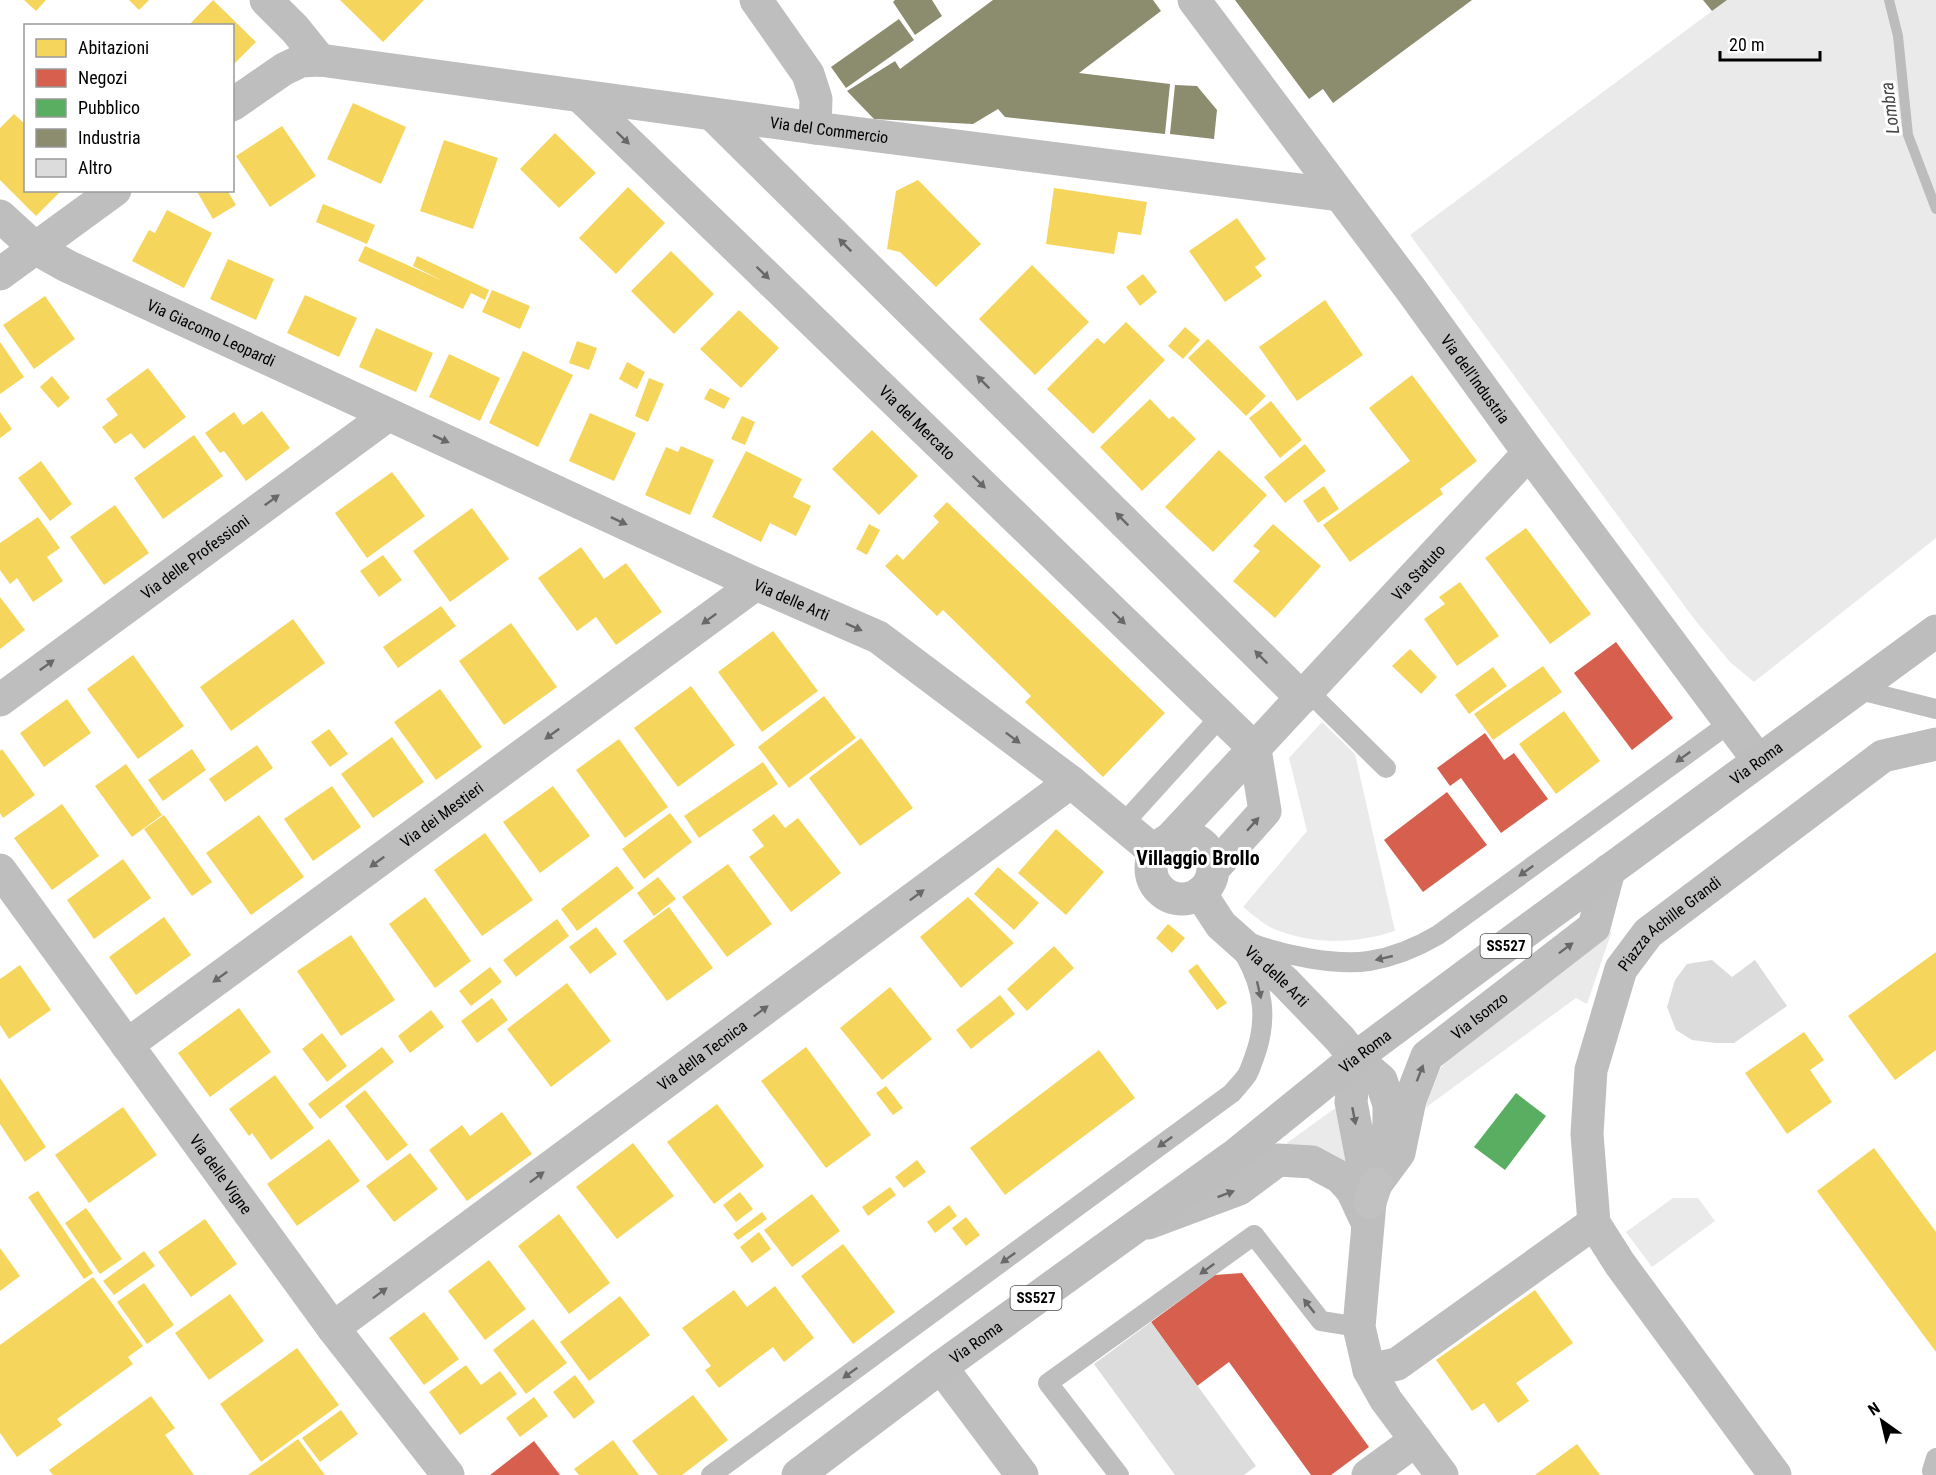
<svg xmlns="http://www.w3.org/2000/svg" width="1936" height="1475" font-family="'Roboto Condensed',sans-serif">
<style>
.green{fill:#eaeaea}
.homes{fill:#f6d55c}
.shops{fill:#d6604d}
.public{fill:#5aae61}
.industry{fill:#8c8c6e}
.lines{fill:none;stroke-linecap:round;stroke-linejoin:round}
.stream{stroke:#bcbcbc;stroke-width:10}
.building{fill:#dcdcdc}
.lane{stroke:#bebebe;stroke-width:20}
.street{stroke:#bebebe;stroke-width:33}
.secondary{stroke:#c1c1c1;stroke-width:33}
.primary{stroke:#bdbdbd;stroke-width:33}
.oneway{fill:#686868}
.labels{text-anchor:middle;stroke-width:6;stroke-linejoin:round;paint-order:stroke}
.shield{fill:#fff;stroke:#4c4c4c;stroke-width:1.5}
.shield-label{font-size:15px;font-weight:bold;fill:#000}
.street-label{font-size:16px;fill:#000;stroke:#fff}
.water-label{font-size:18px;font-style:italic;fill:#404040;stroke:#fff}
.quarter-label{font-size:20px;font-weight:bold;fill:#000;stroke:#fff}
</style>
<rect width="100%" height="100%" fill="#fff"/>
<g class="green">
<polygon points="1727,0 1936,0 1936,538 1754,682 1730,662 1695,620 1410,235"/>
<path d="M1322,722L1355,754L1395,931C1355,944 1313,945 1274,929C1263,924 1252,914 1243,907L1307,831L1289,758Z"/>
<polygon points="1612,931 1587,1004 1576,998 1425,1108 1440,1069 1463,1039"/>
<polygon points="1334,1109 1339,1109 1351,1166 1287,1146 1287,1143"/>
<polygon points="1673,1198 1698,1198 1715,1221 1652,1267 1626,1232"/>
</g>
<g class="homes">
<polygon points="24,0 46,0 36,11"/>
<polygon points="129,0 149,0 139,10"/>
<polygon points="213,0 256,42 232,66 232,26 188,26"/>
<polygon points="340,0 424,0 383,42"/>
<polygon points="353,103 406,127 381,184 327,159"/>
<polygon points="14,114 26,125 26,190 62,190 36,216 0,180 0,128"/>
<polygon points="282,126 316,176 270,207 236,156"/>
<polygon points="555,133 596,173 559,208 520,169"/>
<polygon points="444,140 498,158 473,229 420,211"/>
<polygon points="918,180 981,244 936,287 900,252 887,249 896,191"/>
<polygon points="628,187 665,223 616,274 579,238"/>
<polygon points="1054,188 1147,202 1141,235 1118,232 1114,254 1046,244"/>
<polygon points="196,190 227,190 236,205 213,219"/>
<polygon points="323,204 375,225 367,244 316,222"/>
<polygon points="167,210 212,233 184,288 132,261 149,230 155,233"/>
<polygon points="1237,218 1266,259 1255,267 1262,276 1225,302 1189,251"/>
<polygon points="365,246 443,281 413,266 417,256 489,290 485,300 471,293 463,309 358,261"/>
<polygon points="671,251 714,294 674,334 631,291"/>
<polygon points="228,259 274,279 256,320 210,299"/>
<polygon points="1032,265 1089,322 1035,375 979,319"/>
<polygon points="1143,274 1157,292 1140,306 1126,287"/>
<polygon points="492,290 530,306 520,329 482,312"/>
<polygon points="305,295 357,318 339,357 287,333"/>
<polygon points="45,296 75,339 34,369 3,325"/>
<polygon points="1325,300 1363,355 1297,401 1259,347"/>
<polygon points="739,310 779,348 741,388 700,349"/>
<polygon points="1126,322 1165,360 1093,434 1047,389 1097,338 1104,344"/>
<polygon points="1185,327 1200,340 1183,359 1168,346"/>
<polygon points="376,328 433,353 416,392 359,367"/>
<polygon points="1208,339 1266,396 1246,416 1188,358"/>
<polygon points="577,341 597,348 589,370 569,363"/>
<polygon points="0,342 24,377 0,394"/>
<polygon points="523,351 573,375 538,447 489,423"/>
<polygon points="449,354 500,378 480,421 429,397"/>
<polygon points="627,362 645,372 637,389 619,379"/>
<polygon points="148,368 186,417 144,449 131,433 115,444 102,427 118,415 106,399"/>
<polygon points="1412,375 1477,461 1440,489 1443,494 1350,562 1323,525 1410,461 1369,408"/>
<polygon points="52,376 70,398 58,408 40,387"/>
<polygon points="649,378 664,384 648,422 635,416"/>
<polygon points="710,388 730,398 724,409 704,399"/>
<polygon points="1150,399 1169,419 1173,416 1196,439 1142,491 1100,447"/>
<polygon points="1271,401 1302,440 1280,458 1249,418"/>
<polygon points="262,411 290,448 246,481 224,451 220,453 205,433 234,412 243,425"/>
<polygon points="0,412 12,429 0,438"/>
<polygon points="590,413 636,433 614,481 569,461"/>
<polygon points="742,416 755,422 745,445 731,439"/>
<polygon points="872,430 918,476 879,515 832,469"/>
<polygon points="194,435 223,476 163,519 134,478"/>
<polygon points="1305,444 1326,471 1285,503 1264,477"/>
<polygon points="681,446 714,460 690,515 645,495 666,447 678,452"/>
<polygon points="1219,450 1267,495 1213,552 1165,507"/>
<polygon points="746,451 802,479 793,497 811,506 796,536 770,523 761,542 712,517"/>
<polygon points="41,461 72,504 50,521 18,478"/>
<polygon points="392,472 425,516 367,558 335,513"/>
<polygon points="1324,486 1339,509 1318,523 1303,501"/>
<polygon points="947,502 1165,713 1103,777 1025,702 1031,696 943,610 937,616 885,566 897,554 903,560 939,522 933,516"/>
<polygon points="115,505 149,553 104,585 70,537"/>
<polygon points="472,508 509,559 450,602 413,551"/>
<polygon points="38,517 60,548 47,557 63,581 33,602 17,578 10,584 0,570 0,543"/>
<polygon points="869,524 880,530 867,555 856,549"/>
<polygon points="1273,524 1321,566 1275,618 1233,581 1260,551 1253,546"/>
<polygon points="1526,528 1591,614 1550,644 1485,558"/>
<polygon points="581,547 604,579 626,563 662,612 616,645 596,617 577,631 538,578"/>
<polygon points="383,555 402,580 379,597 360,571"/>
<polygon points="1460,582 1499,636 1457,666 1424,619 1445,604 1439,597"/>
<polygon points="0,597 25,630 0,649"/>
<polygon points="441,606 456,626 398,668 383,647"/>
<polygon points="293,619 325,663 231,731 200,687"/>
<polygon points="511,623 557,687 504,725 459,661"/>
<polygon points="773,631 818,691 762,732 718,672"/>
<polygon points="1410,649 1437,677 1421,694 1392,666"/>
<polygon points="133,655 184,726 138,759 87,689"/>
<polygon points="1543,666 1562,692 1493,740 1474,714"/>
<polygon points="1493,667 1507,686 1469,714 1455,695"/>
<polygon points="691,686 735,745 678,787 634,728"/>
<polygon points="440,689 482,747 436,780 394,722"/>
<polygon points="824,696 856,738 789,788 758,747"/>
<polygon points="67,699 91,733 44,767 20,733"/>
<polygon points="1564,711 1600,761 1556,794 1519,744"/>
<polygon points="329,729 348,754 330,767 311,742"/>
<polygon points="392,737 424,782 373,818 341,774"/>
<polygon points="861,738 913,808 860,846 809,778"/>
<polygon points="619,739 668,807 625,838 576,770"/>
<polygon points="257,745 273,768 225,802 209,779"/>
<polygon points="2,749 35,795 3,818 0,813 0,751"/>
<polygon points="192,749 206,770 163,801 148,780"/>
<polygon points="763,762 778,784 699,838 684,816"/>
<polygon points="126,764 162,815 132,837 95,786"/>
<polygon points="332,786 361,827 313,861 284,819"/>
<polygon points="553,786 590,836 540,873 503,822"/>
<polygon points="62,804 99,856 52,890 14,838"/>
<polygon points="670,813 692,842 644,879 622,849"/>
<polygon points="774,814 785,828 798,818 841,873 791,912 749,857 764,846 752,830"/>
<polygon points="164,815 212,882 192,896 144,829"/>
<polygon points="259,815 304,877 251,915 206,853"/>
<polygon points="1056,829 1104,872 1066,915 1018,873"/>
<polygon points="485,833 533,900 482,936 434,870"/>
<polygon points="123,859 151,898 94,939 67,900"/>
<polygon points="728,864 772,924 727,957 682,897"/>
<polygon points="617,866 634,888 577,931 561,909"/>
<polygon points="998,867 1039,903 1014,930 974,894"/>
<polygon points="658,877 676,899 654,916 637,893"/>
<polygon points="425,897 471,961 435,988 389,924"/>
<polygon points="968,897 1014,943 961,988 920,937"/>
<polygon points="669,907 713,968 667,1001 623,941"/>
<polygon points="164,917 191,955 136,995 109,957"/>
<polygon points="557,919 569,936 516,977 503,960"/>
<polygon points="1168,924 1185,938 1172,953 1156,938"/>
<polygon points="596,927 617,954 590,974 569,947"/>
<polygon points="351,935 395,1000 341,1036 297,971"/>
<polygon points="1054,946 1074,968 1027,1011 1007,989"/>
<polygon points="1936,952 1936,1050 1895,1080 1848,1016"/>
<polygon points="1197,964 1227,1003 1217,1010 1188,971"/>
<polygon points="20,965 51,1010 9,1039 0,1025 0,979"/>
<polygon points="490,967 502,982 471,1006 459,991"/>
<polygon points="567,983 611,1041 551,1087 507,1029"/>
<polygon points="890,987 932,1039 882,1080 840,1028"/>
<polygon points="1000,995 1015,1014 971,1049 956,1030"/>
<polygon points="492,998 508,1020 477,1043 461,1021"/>
<polygon points="239,1008 271,1052 210,1097 178,1053"/>
<polygon points="431,1010 444,1027 410,1053 398,1036"/>
<polygon points="1804,1032 1824,1060 1810,1070 1832,1102 1787,1134 1745,1073"/>
<polygon points="322,1033 347,1066 327,1082 302,1049"/>
<polygon points="382,1047 394,1062 320,1119 308,1104"/>
<polygon points="806,1047 871,1135 826,1168 761,1081"/>
<polygon points="1099,1050 1135,1098 1005,1195 970,1148"/>
<polygon points="275,1075 314,1128 271,1160 252,1133 249,1136 229,1109"/>
<polygon points="0,1078 46,1147 25,1162 0,1124"/>
<polygon points="886,1086 903,1108 893,1115 876,1093"/>
<polygon points="365,1090 408,1145 387,1161 345,1106"/>
<polygon points="717,1104 764,1166 714,1204 667,1142"/>
<polygon points="123,1107 157,1155 89,1203 55,1155"/>
<polygon points="502,1112 532,1154 467,1201 429,1150 462,1125 470,1136"/>
<polygon points="329,1139 360,1181 297,1226 267,1184"/>
<polygon points="633,1143 674,1196 617,1239 576,1187"/>
<polygon points="1874,1148 1936,1232 1936,1352 1817,1191"/>
<polygon points="410,1153 438,1189 394,1222 366,1186"/>
<polygon points="917,1160 926,1172 904,1188 895,1177"/>
<polygon points="890,1187 896,1195 868,1216 862,1207"/>
<polygon points="38,1191 93,1273 84,1279 28,1197"/>
<polygon points="740,1192 753,1209 736,1222 723,1205"/>
<polygon points="812,1194 840,1231 792,1267 764,1230"/>
<polygon points="949,1205 957,1216 935,1233 927,1222"/>
<polygon points="86,1208 122,1259 100,1274 65,1223"/>
<polygon points="762,1212 767,1219 738,1240 733,1234"/>
<polygon points="559,1214 610,1283 569,1314 518,1246"/>
<polygon points="966,1217 980,1235 966,1246 952,1228"/>
<polygon points="205,1219 237,1264 191,1297 158,1252"/>
<polygon points="759,1232 771,1249 752,1263 740,1247"/>
<polygon points="843,1244 895,1312 853,1344 801,1276"/>
<polygon points="0,1248 20,1276 0,1291"/>
<polygon points="144,1251 155,1266 114,1295 103,1281"/>
<polygon points="489,1260 526,1309 485,1340 448,1291"/>
<polygon points="93,1277 143,1346 128,1357 133,1364 57,1419 62,1425 17,1457 0,1433 0,1345"/>
<polygon points="144,1283 174,1325 147,1344 117,1302"/>
<polygon points="775,1286 814,1338 784,1362 773,1347 719,1388 705,1370 711,1366 682,1328 734,1290 747,1307"/>
<polygon points="1535,1290 1573,1343 1516,1383 1529,1401 1498,1423 1484,1403 1472,1411 1436,1360"/>
<polygon points="230,1294 264,1341 209,1380 175,1333"/>
<polygon points="620,1296 650,1335 589,1381 560,1342"/>
<polygon points="424,1312 459,1359 424,1385 389,1338"/>
<polygon points="533,1319 567,1363 526,1394 493,1350"/>
<polygon points="297,1348 339,1405 261,1462 220,1404"/>
<polygon points="466,1365 481,1385 500,1371 517,1394 460,1435 429,1392"/>
<polygon points="575,1375 595,1402 574,1419 553,1392"/>
<polygon points="693,1395 728,1440 682,1475 658,1475 632,1441"/>
<polygon points="151,1396 175,1428 165,1435 194,1475 53,1475 49,1470"/>
<polygon points="534,1397 548,1416 520,1437 506,1418"/>
<polygon points="341,1410 358,1434 320,1462 302,1438"/>
<polygon points="298,1439 325,1475 248,1475"/>
<polygon points="613,1440 639,1475 579,1475 574,1469"/>
<polygon points="1577,1444 1600,1475 1535,1475"/>
</g>
<g class="shops">
<polygon points="1616,642 1673,718 1632,750 1574,673"/>
<polygon points="1485,733 1504,760 1514,753 1548,799 1501,833 1461,778 1450,786 1437,768"/>
<polygon points="1447,792 1487,845 1423,892 1384,840"/>
<polygon points="1242,1273 1369,1447 1331,1475 1311,1475 1229,1362 1197,1386 1151,1322 1215,1275"/>
<polygon points="534,1441 560,1475 490,1475"/>
</g>
<polygon class="public" points="1516,1093 1546,1116 1505,1170 1474,1147"/>
<g class="industry">
<polygon points="895,0 932,0 942,16 915,35 893,2"/>
<polygon points="993,0 1153,0 1161,11 1079,73 1170,84 1165,134 1005,117 998,109 973,124 874,119 847,91 895,61 900,69"/>
<polygon points="1235,0 1472,0 1333,103 1323,89 1309,99"/>
<polygon points="1703,0 1727,0 1712,11"/>
<polygon points="899,19 914,40 846,88 831,67"/>
<polygon points="1175,85 1197,86 1217,110 1214,139 1170,134"/>
</g>
<g class="lines">
<polyline class="stream" points="1889,0 1898,36 1908,135 1936,209"/>
</g>
<g class="building">
<polygon points="1712,960 1732,977 1755,960 1787,1006 1734,1043 1715,1043 1692,1040 1676,1030 1667,1007 1675,980 1687,964"/>
<polygon points="1151,1322 1256,1466 1244,1475 1175,1475 1094,1364"/>
</g>
<g class="lines">
<g class="lane">
<polyline points="1856,689 1936,709"/>
<polyline points="1308,691 1386,768"/>
<polyline points="1123,824 1221,716"/>
<path d="M1251,943C1283,955 1335,966 1369,961C1394,957 1416,948 1438,935L1731,722"/>
<path d="M711,1475L1232,1093C1237,1087 1243,1081 1247,1075C1250,1070 1252,1063 1254,1058C1268,1021 1264,989 1245,955"/>
<polyline points="1119,1475 1048,1383 1254,1235 1321,1321 1359,1327"/>
<polyline points="1934,1475 1932,1471 1936,1458"/>
</g>
<g class="street">
<polyline points="266,0 295,29 320,60"/>
<polyline points="756,0 808,74 816,99 815,128"/>
<path id="s1" d="M1194,0L1412,291L1529,453L1758,760"/>
<path id="s2" d="M581,97L1255,749"/>
<path id="s3" d="M232,105L284,69L301,61L320,60L815,128L1339,195"/>
<polyline points="712,114 1302,698"/>
<path id="s4" d="M0,216L35,248L67,266L756,584L878,637L1071,782L1155,852"/>
<polyline points="0,274 115,190"/>
<path id="s5" d="M0,700L388,415"/>
<circle cx="1182" cy="868" r="31"/>
<path id="s6" d="M1171,838L1529,453"/>
<polyline points="1214,868 1265,811 1255,749"/>
<path id="s7" d="M0,870L333,1328L448,1475"/>
<path id="s8" d="M1200,893L1221,925L1284,981L1340,1039L1355,1058L1381,1080L1389,1105V1125L1385,1141"/>
<path id="s9" d="M127,1045L756,584"/>
<polyline points="1355,1058 1351,1102 1370,1202 1359,1327 1369,1370 1386,1400 1442,1475"/>
<path id="s10" d="M1376,1184L1399,1153L1410,1100L1427,1056L1594,927L1609,870"/>
<polyline points="1148,1223 1239,1189 1278,1160 1312,1162 1340,1177 1352,1190 1365,1218"/>
<path id="s11" d="M333,1328L1071,782"/>
<polyline points="941,1367 1022,1475"/>
<polyline points="1369,1370 1397,1364 1594,1223"/>
<polyline points="1368,1475 1416,1440"/>
<path id="s12" d="M1775,1475L1620,1264L1594,1223L1587,1134L1591,1070L1621,969L1648,933L1883,756L1936,744"/>
</g>
<polyline class="secondary" points="1370,1202 1376,1184"/>
<path class="primary" id="s13" d="M798,1475L941,1367L1234,1156L1355,1058L1495,954L1936,631"/>
</g>
<defs><path id="oneway-solid" d="M-6-.8H1V-3.2L6.5 0L1 3.2V.8H-6Z" transform="scale(1.5)"/></defs>
<g class="oneway">
<use href="#oneway-solid" transform="translate(623 138) rotate(44)"/>
<use href="#oneway-solid" transform="translate(845 245) rotate(-135)"/>
<use href="#oneway-solid" transform="translate(763 273) rotate(44)"/>
<use href="#oneway-solid" transform="translate(983 382) rotate(-135)"/>
<use href="#oneway-solid" transform="translate(441 439) rotate(25)"/>
<use href="#oneway-solid" transform="translate(979 482) rotate(44)"/>
<use href="#oneway-solid" transform="translate(272 500) rotate(-36)"/>
<use href="#oneway-solid" transform="translate(1122 519) rotate(-135)"/>
<use href="#oneway-solid" transform="translate(619 521) rotate(25)"/>
<use href="#oneway-solid" transform="translate(1119 618) rotate(44)"/>
<use href="#oneway-solid" transform="translate(709 619) rotate(144)"/>
<use href="#oneway-solid" transform="translate(854 627) rotate(24)"/>
<use href="#oneway-solid" transform="translate(1261 657) rotate(-135)"/>
<use href="#oneway-solid" transform="translate(47 665) rotate(-36)"/>
<use href="#oneway-solid" transform="translate(552 734) rotate(144)"/>
<use href="#oneway-solid" transform="translate(1013 738) rotate(37)"/>
<use href="#oneway-solid" transform="translate(1683 757) rotate(144)"/>
<use href="#oneway-solid" transform="translate(1253 824) rotate(-48)"/>
<use href="#oneway-solid" transform="translate(377 862) rotate(144)"/>
<use href="#oneway-solid" transform="translate(1526 871) rotate(144)"/>
<use href="#oneway-solid" transform="translate(917 895) rotate(-37)"/>
<use href="#oneway-solid" transform="translate(1566 948) rotate(-37)"/>
<use href="#oneway-solid" transform="translate(1384 958) rotate(167)"/>
<use href="#oneway-solid" transform="translate(220 977) rotate(144)"/>
<use href="#oneway-solid" transform="translate(1259 990) rotate(77)"/>
<use href="#oneway-solid" transform="translate(761 1011) rotate(-37)"/>
<use href="#oneway-solid" transform="translate(1420 1073) rotate(-69)"/>
<use href="#oneway-solid" transform="translate(1354 1116) rotate(79)"/>
<use href="#oneway-solid" transform="translate(1165 1142) rotate(144)"/>
<use href="#oneway-solid" transform="translate(537 1177) rotate(-37)"/>
<use href="#oneway-solid" transform="translate(1226 1194) rotate(-21)"/>
<use href="#oneway-solid" transform="translate(1008 1258) rotate(144)"/>
<use href="#oneway-solid" transform="translate(1207 1269) rotate(144)"/>
<use href="#oneway-solid" transform="translate(380 1293) rotate(-37)"/>
<use href="#oneway-solid" transform="translate(1309 1306) rotate(-128)"/>
<use href="#oneway-solid" transform="translate(850 1373) rotate(144)"/>
</g>
<g class="labels">
<g class="shield">
<rect x="1480.5" y="934" width="51" height="24" rx="4.5"/>
<rect x="1010.5" y="1286" width="51" height="24" rx="4.5"/>
</g>
<g class="shield-label">
<text x="1506" y="951">SS527</text>
<text x="1036" y="1303">SS527</text>
</g>
<g class="street-label">
<text dy="6" stroke="none"><textPath href="#s3" startOffset="615">Via del Commercio</textPath></text>
<text dy="6" stroke="none"><textPath href="#s4" startOffset="243">Via Giacomo Leopardi</textPath></text>
<text dy="6" stroke="none"><textPath href="#s1" startOffset="472">Via dell'Industria</textPath></text>
<text dy="6" stroke="none"><textPath href="#s2" startOffset="468">Via del Mercato</textPath></text>
<text dy="6" stroke="none"><textPath href="#s5" startOffset="242">Via delle Professioni</textPath></text>
<text dy="6" stroke="none"><textPath href="#s6" startOffset="363">Via Statuto</textPath></text>
<text dy="6" stroke="none"><textPath href="#s4" startOffset="882">Via delle Arti</textPath></text>
<text dy="6" stroke="none"><textPath href="#s13" startOffset="1194">Via Roma</textPath></text>
<text dy="6" stroke="none"><textPath href="#s9" startOffset="390">Via dei Mestieri</textPath></text>
<text dy="6" stroke="none"><textPath href="#s12" startOffset="636">Piazza Achille Grandi</textPath></text>
<text dy="6" stroke="none"><textPath href="#s8" startOffset="114">Via delle Arti</textPath></text>
<text dy="6" stroke="none"><textPath href="#s10" startOffset="206">Via Isonzo</textPath></text>
<text dy="6" stroke="none"><textPath href="#s13" startOffset="708">Via Roma</textPath></text>
<text dy="6" stroke="none"><textPath href="#s11" startOffset="459">Via della Tecnica</textPath></text>
<text dy="6" stroke="none"><textPath href="#s7" startOffset="376">Via delle Vigne</textPath></text>
<text dy="6" stroke="none"><textPath href="#s13" startOffset="222">Via Roma</textPath></text>
</g>
<g class="water-label">
<text transform="translate(1890 108) rotate(-97)" y="6">Lombra</text>
</g>
<g class="quarter-label">
<text x="1198" y="865">Villaggio Brollo</text>
</g>
</g>
<rect x="24" y="24" width="210" height="168" fill="#ffffff" stroke="#999999" stroke-width="1.5"/>
<rect x="36" y="39" width="30" height="18" fill="#f6d55c" stroke="#999999" stroke-width="1.5"/>
<text x="78" y="54" font-size="18" fill="#000000">Abitazioni</text>
<rect x="36" y="69" width="30" height="18" fill="#d6604d" stroke="#999999" stroke-width="1.5"/>
<text x="78" y="84" font-size="18" fill="#000000">Negozi</text>
<rect x="36" y="99" width="30" height="18" fill="#5aae61" stroke="#999999" stroke-width="1.5"/>
<text x="78" y="114" font-size="18" fill="#000000">Pubblico</text>
<rect x="36" y="129" width="30" height="18" fill="#8c8c6e" stroke="#999999" stroke-width="1.5"/>
<text x="78" y="144" font-size="18" fill="#000000">Industria</text>
<rect x="36" y="159" width="30" height="18" fill="#dcdcdc" stroke="#999999" stroke-width="1.5"/>
<text x="78" y="174" font-size="18" fill="#000000">Altro</text>
<g transform="translate(1882 1421) rotate(326)" stroke="#ffffff" stroke-width="4.5" paint-order="stroke">
<path d="M0-4.5L10 22L0 15L-10 22Z" fill="#000000"/>
<text y="-9" font-size="16" font-weight="bold" text-anchor="middle" fill="#000000">N</text>
</g>
<path d="M1720 51v9h100v-9" fill="none" stroke="#000000" stroke-width="3"/>
<text x="1729" y="51" font-size="18" fill="#000000" stroke="#ffffff" stroke-width="4.5" paint-order="stroke">20 m</text>
</svg>
